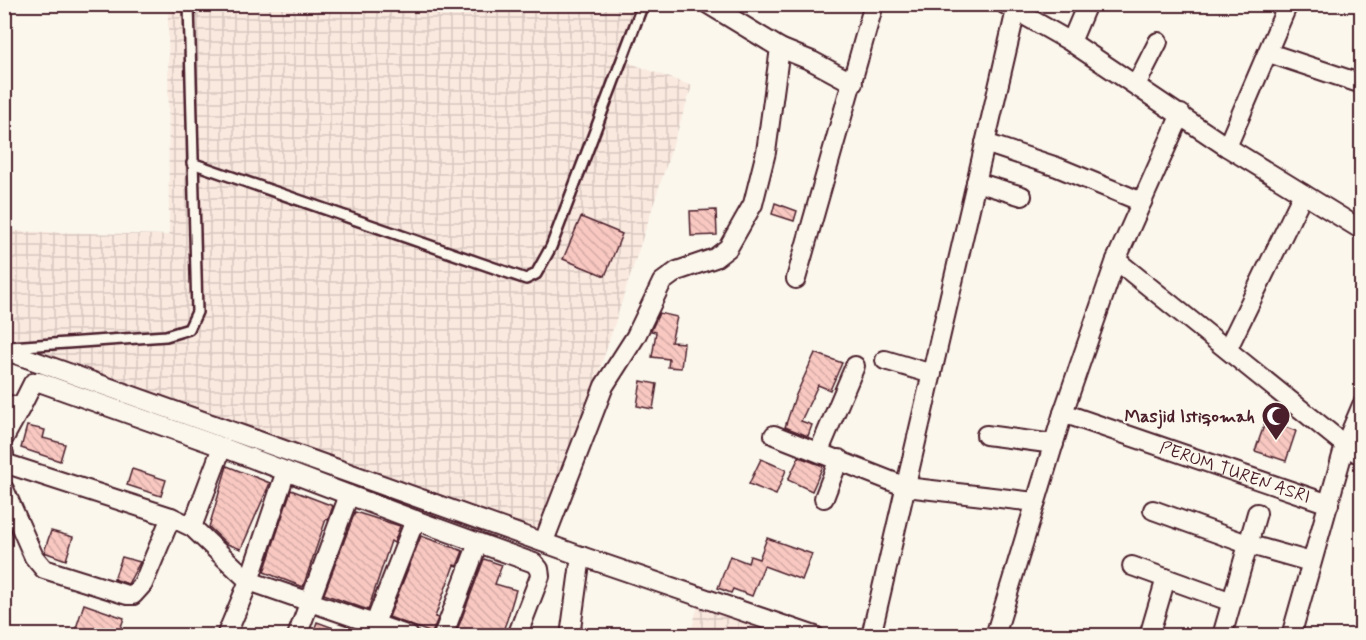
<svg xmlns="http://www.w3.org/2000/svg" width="1366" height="640" font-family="Mynerve,sans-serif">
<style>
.industrial{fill:url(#industrial-grid)}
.building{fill:url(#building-back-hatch);stroke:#4a1f2b;stroke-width:1.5}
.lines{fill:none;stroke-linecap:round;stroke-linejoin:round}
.lane-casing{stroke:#4a1f2b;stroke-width:14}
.street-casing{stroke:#4a1f2b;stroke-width:22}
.lane{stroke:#fbf7ec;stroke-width:9}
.street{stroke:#fbf7ec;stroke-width:18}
.labels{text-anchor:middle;stroke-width:4.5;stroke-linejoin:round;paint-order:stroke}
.poi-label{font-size:18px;font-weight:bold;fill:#4a1f2b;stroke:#fbf7ec;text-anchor:end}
.street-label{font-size:18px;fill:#4a1f2b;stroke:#fbf7ec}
</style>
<defs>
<pattern id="industrial-grid" width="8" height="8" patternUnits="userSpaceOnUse" patternTransform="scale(1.5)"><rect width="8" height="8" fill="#fae9df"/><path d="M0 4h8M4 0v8" fill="none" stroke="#d8c7c0"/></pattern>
<pattern id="building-back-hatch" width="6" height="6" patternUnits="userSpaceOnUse" patternTransform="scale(1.5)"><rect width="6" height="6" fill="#f8c8c1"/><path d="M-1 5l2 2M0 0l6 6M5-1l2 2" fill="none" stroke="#d6aba6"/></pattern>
</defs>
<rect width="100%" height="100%" fill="#fbf7ec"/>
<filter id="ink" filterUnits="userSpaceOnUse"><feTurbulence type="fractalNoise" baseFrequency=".0167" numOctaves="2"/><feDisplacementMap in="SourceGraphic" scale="12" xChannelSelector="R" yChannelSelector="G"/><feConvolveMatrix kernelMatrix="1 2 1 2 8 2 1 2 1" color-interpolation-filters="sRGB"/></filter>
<g filter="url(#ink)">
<g class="industrial">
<polygon points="168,5 643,5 622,60 692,86 544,541 5,349 5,231 169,235"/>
<polygon points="700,597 816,636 690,636"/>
</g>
<g class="building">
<polygon points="775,203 797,211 794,221 772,214"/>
<polygon points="716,210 717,235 691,236 690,211"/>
<polygon points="581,217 622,234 605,276 563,259"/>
<polygon points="659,313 677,317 671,342 684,343 681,368 668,367 669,359 652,357 656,332 651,331"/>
<polygon points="815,353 842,363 830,390 818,385 801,421 812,425 808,436 785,427 795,397"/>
<polygon points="641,381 657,384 653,409 637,406"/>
<polygon points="1266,420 1296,431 1286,461 1255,451"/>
<polygon points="27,426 45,430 43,438 65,444 60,461 21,448"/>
<polygon points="799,457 823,466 812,491 788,480"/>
<polygon points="761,459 786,470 776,495 749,484"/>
<polygon points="227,466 270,483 241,549 227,544 209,527"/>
<polygon points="132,469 166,480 161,496 127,485"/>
<polygon points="291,490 333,506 328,520 326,519 303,587 264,572"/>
<polygon points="355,512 400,526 394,543 391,541 368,610 324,594"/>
<polygon points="51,531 73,537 66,560 44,552"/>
<polygon points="421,536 463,551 457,566 454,565 435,617 438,618 432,633 389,617"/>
<polygon points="767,538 812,554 802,580 764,566 752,596 733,589 731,593 718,588 730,556 748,563 750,556 759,559"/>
<polygon points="122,557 140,562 128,584 114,579"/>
<polygon points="484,559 502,565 495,584 516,590 507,620 501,636 478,631 482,636 455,636"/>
<polygon points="84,604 124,618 118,636 97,630 95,635 76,628"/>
<polygon points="317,622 350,634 350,636 312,636"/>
</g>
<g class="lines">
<g class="lane-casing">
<g id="lane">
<polyline points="192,163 526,279 536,274 551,247 643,4"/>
<polyline points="10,347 166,336 189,329 197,312 189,4"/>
</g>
</g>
<g class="street-casing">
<g id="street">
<polyline points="1006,5 1071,42 1227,147 1362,230"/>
<polyline points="1071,42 1087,4"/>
<polyline points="780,48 812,61 853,83"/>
<polyline points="1269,53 1362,84"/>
<polyline points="1136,85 1158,42"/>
<polyline points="985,143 1057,167 1142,202"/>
<polyline points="1227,147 1288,4"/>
<polyline points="976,182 1022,196"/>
<polyline points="1116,260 1345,445 1362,456"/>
<polyline points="796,279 874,4"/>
<polyline points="1228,348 1303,194"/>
<polyline points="4,350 581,556 815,636"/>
<polyline points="885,360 932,374"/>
<polyline points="4,404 21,407 4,438"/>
<polyline points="21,407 33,383 39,382 222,447 415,520"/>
<path id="s1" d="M1063,413L1329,504"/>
<polyline points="774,435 906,487 1035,502"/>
<polyline points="986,435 1054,444"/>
<polyline points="819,451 855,366"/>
<polyline points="4,454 4,463 171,517 192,527 249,581 409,636"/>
<polyline points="4,489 34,557 44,569 127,595 133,595 143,584 171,517"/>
<polyline points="824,498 839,459"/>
<polyline points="1153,510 1247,544 1311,562"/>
<polyline points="192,527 222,447"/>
<polyline points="544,541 604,386 636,336 662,282 677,271 715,258 728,248 753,204 766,152 780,48 708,4"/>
<polyline points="1132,566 1232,602"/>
<polyline points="226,636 249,581 286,471"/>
<polyline points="297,636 349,495"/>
<polyline points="370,636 415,520 534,563 539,569 540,576 517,636"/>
<polyline points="443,636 478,543"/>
<polyline points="570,636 581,556"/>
<polyline points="871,636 1016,10"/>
<polyline points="995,636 1063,413 1116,260 1181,114"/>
<polyline points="1149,636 1166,578"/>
<polyline points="1222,636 1257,513"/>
<polyline points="1291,636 1345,445 1362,405"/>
</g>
</g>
<use href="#lane" class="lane"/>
<use href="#street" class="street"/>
</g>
</g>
<defs>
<g id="mosque-pin" transform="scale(1.5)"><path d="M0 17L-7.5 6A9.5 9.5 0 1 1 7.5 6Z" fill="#4a1f2b" stroke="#fbf7ec"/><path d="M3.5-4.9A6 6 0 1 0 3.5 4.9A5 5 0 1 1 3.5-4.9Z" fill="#fff"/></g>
</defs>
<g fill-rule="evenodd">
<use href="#mosque-pin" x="1276" y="416"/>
</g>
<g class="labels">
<g class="poi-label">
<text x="1255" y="422">Masjid Istiqomah</text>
</g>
<g class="street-label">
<text dy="6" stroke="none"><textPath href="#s1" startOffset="182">PERUM TUREN ASRI</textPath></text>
</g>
</g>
<rect width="1366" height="640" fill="none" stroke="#fbf7ec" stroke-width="24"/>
<rect x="12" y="12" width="1342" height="616" fill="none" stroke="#4a1f2b" stroke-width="2" filter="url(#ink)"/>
</svg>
